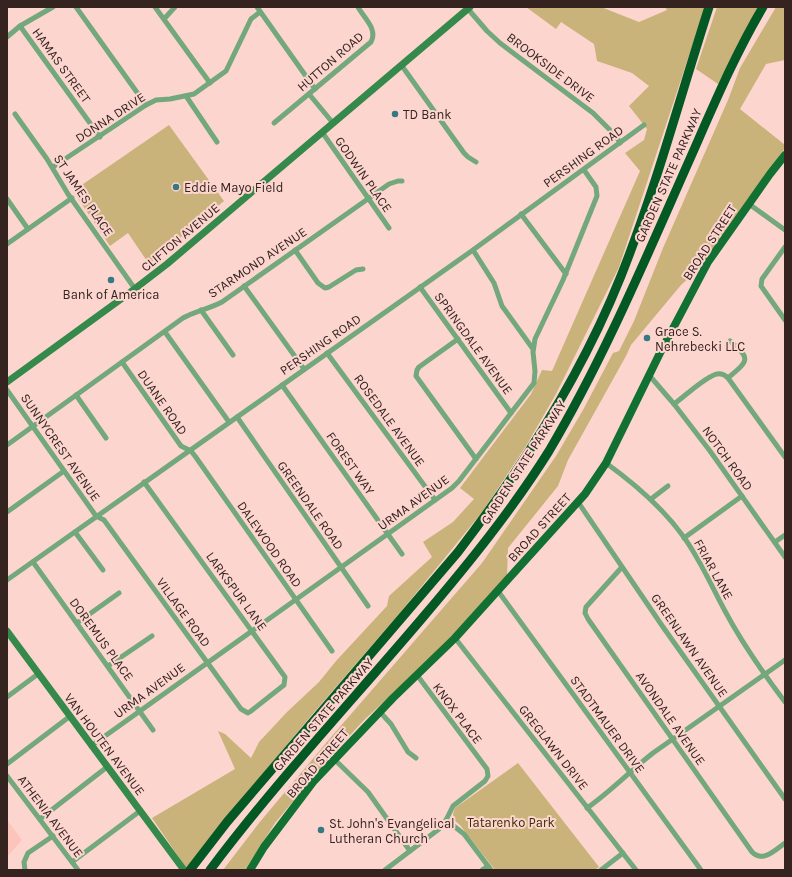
<svg xmlns="http://www.w3.org/2000/svg" width="792" height="877" font-family="Karla,sans-serif">
<style>
.built{fill:#fcc4ba}
.green{fill:#c9b37a}
.lines{fill:none;stroke-linecap:round;stroke-linejoin:round}
.minor{stroke:#73a77c;stroke-width:5}
.secondary{stroke:#34894b;stroke-width:7}
.primary{stroke:#137033;stroke-width:8}
.motorway{stroke:#045824;stroke-width:9}
.poi-dot{fill:#327984;stroke:#fdd5cf;stroke-width:1.5}
.labels{text-anchor:middle;stroke-width:4;stroke-linejoin:round;paint-order:stroke}
.street-label{font-size:13px;fill:#352320;stroke:#fdd5cf}
.poi-label{font-size:13px;fill:#352320;stroke:#fdd5cf;text-anchor:start}
.park-label{font-size:13px;fill:#3c2d01;stroke:#fdd5cf}
</style>
<rect width="100%" height="100%" fill="#fdd5cf"/>
<polygon class="built" points="7,820 22,840 7,857"/>
<g class="green">
<polygon points="526,7 601,7 639,22 667,10 665,7 705,7 619,267 556,394 526,446 483,511 399,614 310,717 229,815 187,869 152,818 235,769 218,731 225,734 251,758 259,742 287,712 319,682 336,661 387,606 389,596 432,557 423,542 453,522 474,499 460,488 531,394 542,370 552,371 640,171 625,153 644,140 647,129 629,106 649,86 632,73 597,61 594,44 561,22 556,29"/>
<polygon points="717,7 759,7 718,84 696,69"/>
<polygon points="776,7 785,7 785,60 766,64 740,109 785,145 785,148 699,269 681,285 631,345 626,356 568,460 558,486 508,548 507,576 468,620 428,661 364,720 322,766 275,823 245,870 223,870 259,823 332,736 482,563 556,456 583,410 613,353 619,351 634,321 663,248 728,100 740,68"/>
<polygon points="169,125 224,201 149,264 128,233 110,246 73,191"/>
<polygon points="518,763 599,867 595,870 495,870 460,825 454,820 453,814 455,808"/>
</g>
<g class="lines">
<g class="minor">
<polyline points="76,7 146,105"/>
<polyline points="155,7 210,83"/>
<polyline points="257,7 315,89"/>
<polyline points="468,9 487,31 500,43 593,113 616,136 620,143"/>
<polyline points="164,19 175,7"/>
<polyline points="20,26 100,137"/>
<polyline points="7,37 20,26 53,7"/>
<polyline points="402,66 464,153 468,157 476,162"/>
<polyline points="309,94 333,123"/>
<polyline points="186,96 217,142"/>
<polyline points="15,114 47,159 68,194 135,289"/>
<path d="M274,123L371,42C378,29 364,18 358,7"/>
<polyline points="322,132 389,228"/>
<polyline points="53,167 146,105 156,100 170,99 194,94 226,71 251,19 260,12"/>
<polyline points="7,199 28,229"/>
<polyline points="749,204 785,230"/>
<polyline points="521,214 566,274"/>
<polyline points="7,244 72,198"/>
<polyline points="785,247 762,279 761,286 785,320"/>
<polyline points="295,250 318,283 325,288 329,287 356,270 363,269"/>
<polyline points="473,250 494,283 502,306 533,349"/>
<polyline points="244,286 304,369"/>
<polyline points="420,287 511,413"/>
<polyline points="201,310 233,355"/>
<polyline points="165,332 229,422"/>
<polyline points="458,339 419,367 417,370 416,376 476,459"/>
<polyline points="327,353 435,500"/>
<polyline points="122,362 181,446 191,451 195,456 332,651"/>
<polyline points="649,375 674,404 710,451 785,557"/>
<path d="M728,378C748,361 752,359 730,341"/>
<polyline points="282,385 402,554"/>
<polyline points="7,390 96,516 104,520 241,709 248,713 251,711 284,685 285,677 144,482"/>
<polyline points="76,395 106,438"/>
<path d="M674,404C684,397 706,376 717,374C722,373 725,375 728,378L785,457"/>
<polyline points="237,417 368,606"/>
<path d="M7,445L183,318C195,311 209,309 222,302L389,184L398,181H402"/>
<path d="M606,463C635,484 662,507 683,536C700,559 711,585 725,611C742,643 763,673 785,702"/>
<polyline points="651,499 668,486"/>
<polyline points="578,502 663,627 785,799"/>
<polyline points="7,512 64,471"/>
<polyline points="75,532 103,570"/>
<polyline points="684,538 742,496"/>
<polyline points="775,542 785,535"/>
<polyline points="33,562 153,730"/>
<path d="M622,567L586,607L585,613L588,619L752,852C763,863 775,850 785,843"/>
<polyline points="7,580 473,250 644,125"/>
<polyline points="498,591 701,870"/>
<polyline points="77,623 119,593"/>
<polyline points="455,638 636,870"/>
<polyline points="108,666 152,636"/>
<polyline points="7,697 38,674"/>
<polyline points="380,712 391,724 408,752 416,758"/>
<polyline points="91,746 452,488 459,481 534,383 535,371 533,352 535,339 563,280 597,196 596,187 584,170"/>
<polyline points="334,759 368,792 410,851"/>
<polyline points="7,764 69,717"/>
<polyline points="7,776 78,870"/>
<path d="M587,808C611,791 630,771 653,753L785,660"/>
<polyline points="40,819 107,767"/>
<polyline points="446,820 464,834 491,870"/>
<polyline points="72,862 140,811"/>
<polyline points="25,870 24,862 28,853 53,836"/>
<polyline points="385,870 439,829 446,820 453,806 485,781 488,776 487,769 417,675"/>
<polyline points="482,870 488,866"/>
<polyline points="601,870 623,853"/>
</g>
<g class="secondary">
<polyline points="7,382 128,294 167,264 470,7"/>
<polyline points="7,631 184,870"/>
</g>
<polyline class="primary" points="250,870 264,847 313,782 393,698 455,638 585,494 606,463 660,353 708,262 770,174 785,155"/>
<g class="motorway">
<path d="M190,870L227,822L458,552C523,467 581,376 621,276C656,188 680,97 709,7"/>
<path d="M210,870C276,782 352,701 424,616C469,563 512,510 549,451C604,358 645,260 689,161C712,109 734,56 763,7"/>
</g>
</g>
<g class="poi-dot">
<circle cx="395" cy="114" r="4"/>
<circle cx="176" cy="187" r="4"/>
<circle cx="111" cy="280" r="4"/>
<circle cx="647" cy="338" r="4"/>
<circle cx="321" cy="830" r="4"/>
</g>
<g class="labels">
<g class="street-label">
<text transform="translate(330 61) rotate(-41)" y="5">HUTTON ROAD</text>
<text transform="translate(62 65) rotate(54)" y="5">HAMAS STREET</text>
<text transform="translate(551 67) rotate(37)" y="5">BROOKSIDE DRIVE</text>
<text transform="translate(110 117) rotate(-33)" y="5">DONNA DRIVE</text>
<text transform="translate(583 156) rotate(-36)" y="5">PERSHING ROAD</text>
<text transform="translate(364 174) rotate(55)" y="5">GODWIN PLACE</text>
<text transform="translate(668 175) rotate(-66)" y="5">GARDEN STATE PARKWAY</text>
<text transform="translate(84 195) rotate(56)" y="5">ST JAMES PLACE</text>
<text transform="translate(180 237) rotate(-40)" y="5">CLIFTON AVENUE</text>
<text transform="translate(709 242) rotate(-57)" y="5">BROAD STREET</text>
<text transform="translate(257 262) rotate(-34)" y="5">STARMOND AVENUE</text>
<text transform="translate(474 343) rotate(54)" y="5">SPRINGDALE AVENUE</text>
<text transform="translate(320 344) rotate(-35)" y="5">PERSHING ROAD</text>
<text transform="translate(163 402) rotate(55)" y="5">DUANE ROAD</text>
<text transform="translate(390 420) rotate(54)" y="5">ROSEDALE AVENUE</text>
<text transform="translate(61 447) rotate(55)" y="5">SUNNYCREST AVENUE</text>
<text transform="translate(728 458) rotate(54)" y="5">NOTCH ROAD</text>
<text transform="translate(523 462) rotate(-57)" y="5">GARDEN STATE PARKWAY</text>
<text transform="translate(351 463) rotate(55)" y="5">FOREST WAY</text>
<text transform="translate(413 502) rotate(-36)" y="5">URMA AVENUE</text>
<text transform="translate(311 505) rotate(55)" y="5">GREENDALE ROAD</text>
<text transform="translate(539 527) rotate(-48)" y="5">BROAD STREET</text>
<text transform="translate(270 544) rotate(55)" y="5">DALEWOOD ROAD</text>
<text transform="translate(714 569) rotate(61)" y="5">FRIAR LANE</text>
<text transform="translate(237 591) rotate(54)" y="5">LARKSPUR LANE</text>
<text transform="translate(184 612) rotate(54)" y="5">VILLAGE ROAD</text>
<text transform="translate(102 639) rotate(54)" y="5">DOREMUS PLACE</text>
<text transform="translate(690 645) rotate(55)" y="5">GREENLAWN AVENUE</text>
<text transform="translate(149 690) rotate(-36)" y="5">URMA AVENUE</text>
<text transform="translate(458 713) rotate(53)" y="5">KNOX PLACE</text>
<text transform="translate(323 714) rotate(-49)" y="5">GARDEN STATE PARKWAY</text>
<text transform="translate(671 718) rotate(55)" y="5">AVONDALE AVENUE</text>
<text transform="translate(608 724) rotate(54)" y="5">STADTMAUER DRIVE</text>
<text transform="translate(105 744) rotate(53)" y="5">VAN HOUTEN AVENUE</text>
<text transform="translate(554 747) rotate(52)" y="5">GREGLAWN DRIVE</text>
<text transform="translate(317 763) rotate(-49)" y="5">BROAD STREET</text>
<text transform="translate(51 816) rotate(53)" y="5">ATHENIA AVENUE</text>
</g>
<g class="poi-label">
<text x="403" y="119">TD Bank</text>
<text x="184" y="192">Eddie Mayo Field</text>
<text x="111" y="299" text-anchor="middle">Bank of America</text>
<text x="655" y="336">Grace S.<tspan x="655" dy="15">Nehrebecki LLC</tspan></text>
<text x="329" y="828">St. John's Evangelical<tspan x="329" dy="15">Lutheran Church</tspan></text>
</g>
<g class="park-label">
<text x="511" y="827">Tatarenko Park</text>
</g>
</g>
<rect width="792" height="877" fill="none" stroke="#352320" stroke-width="16"/>
</svg>
